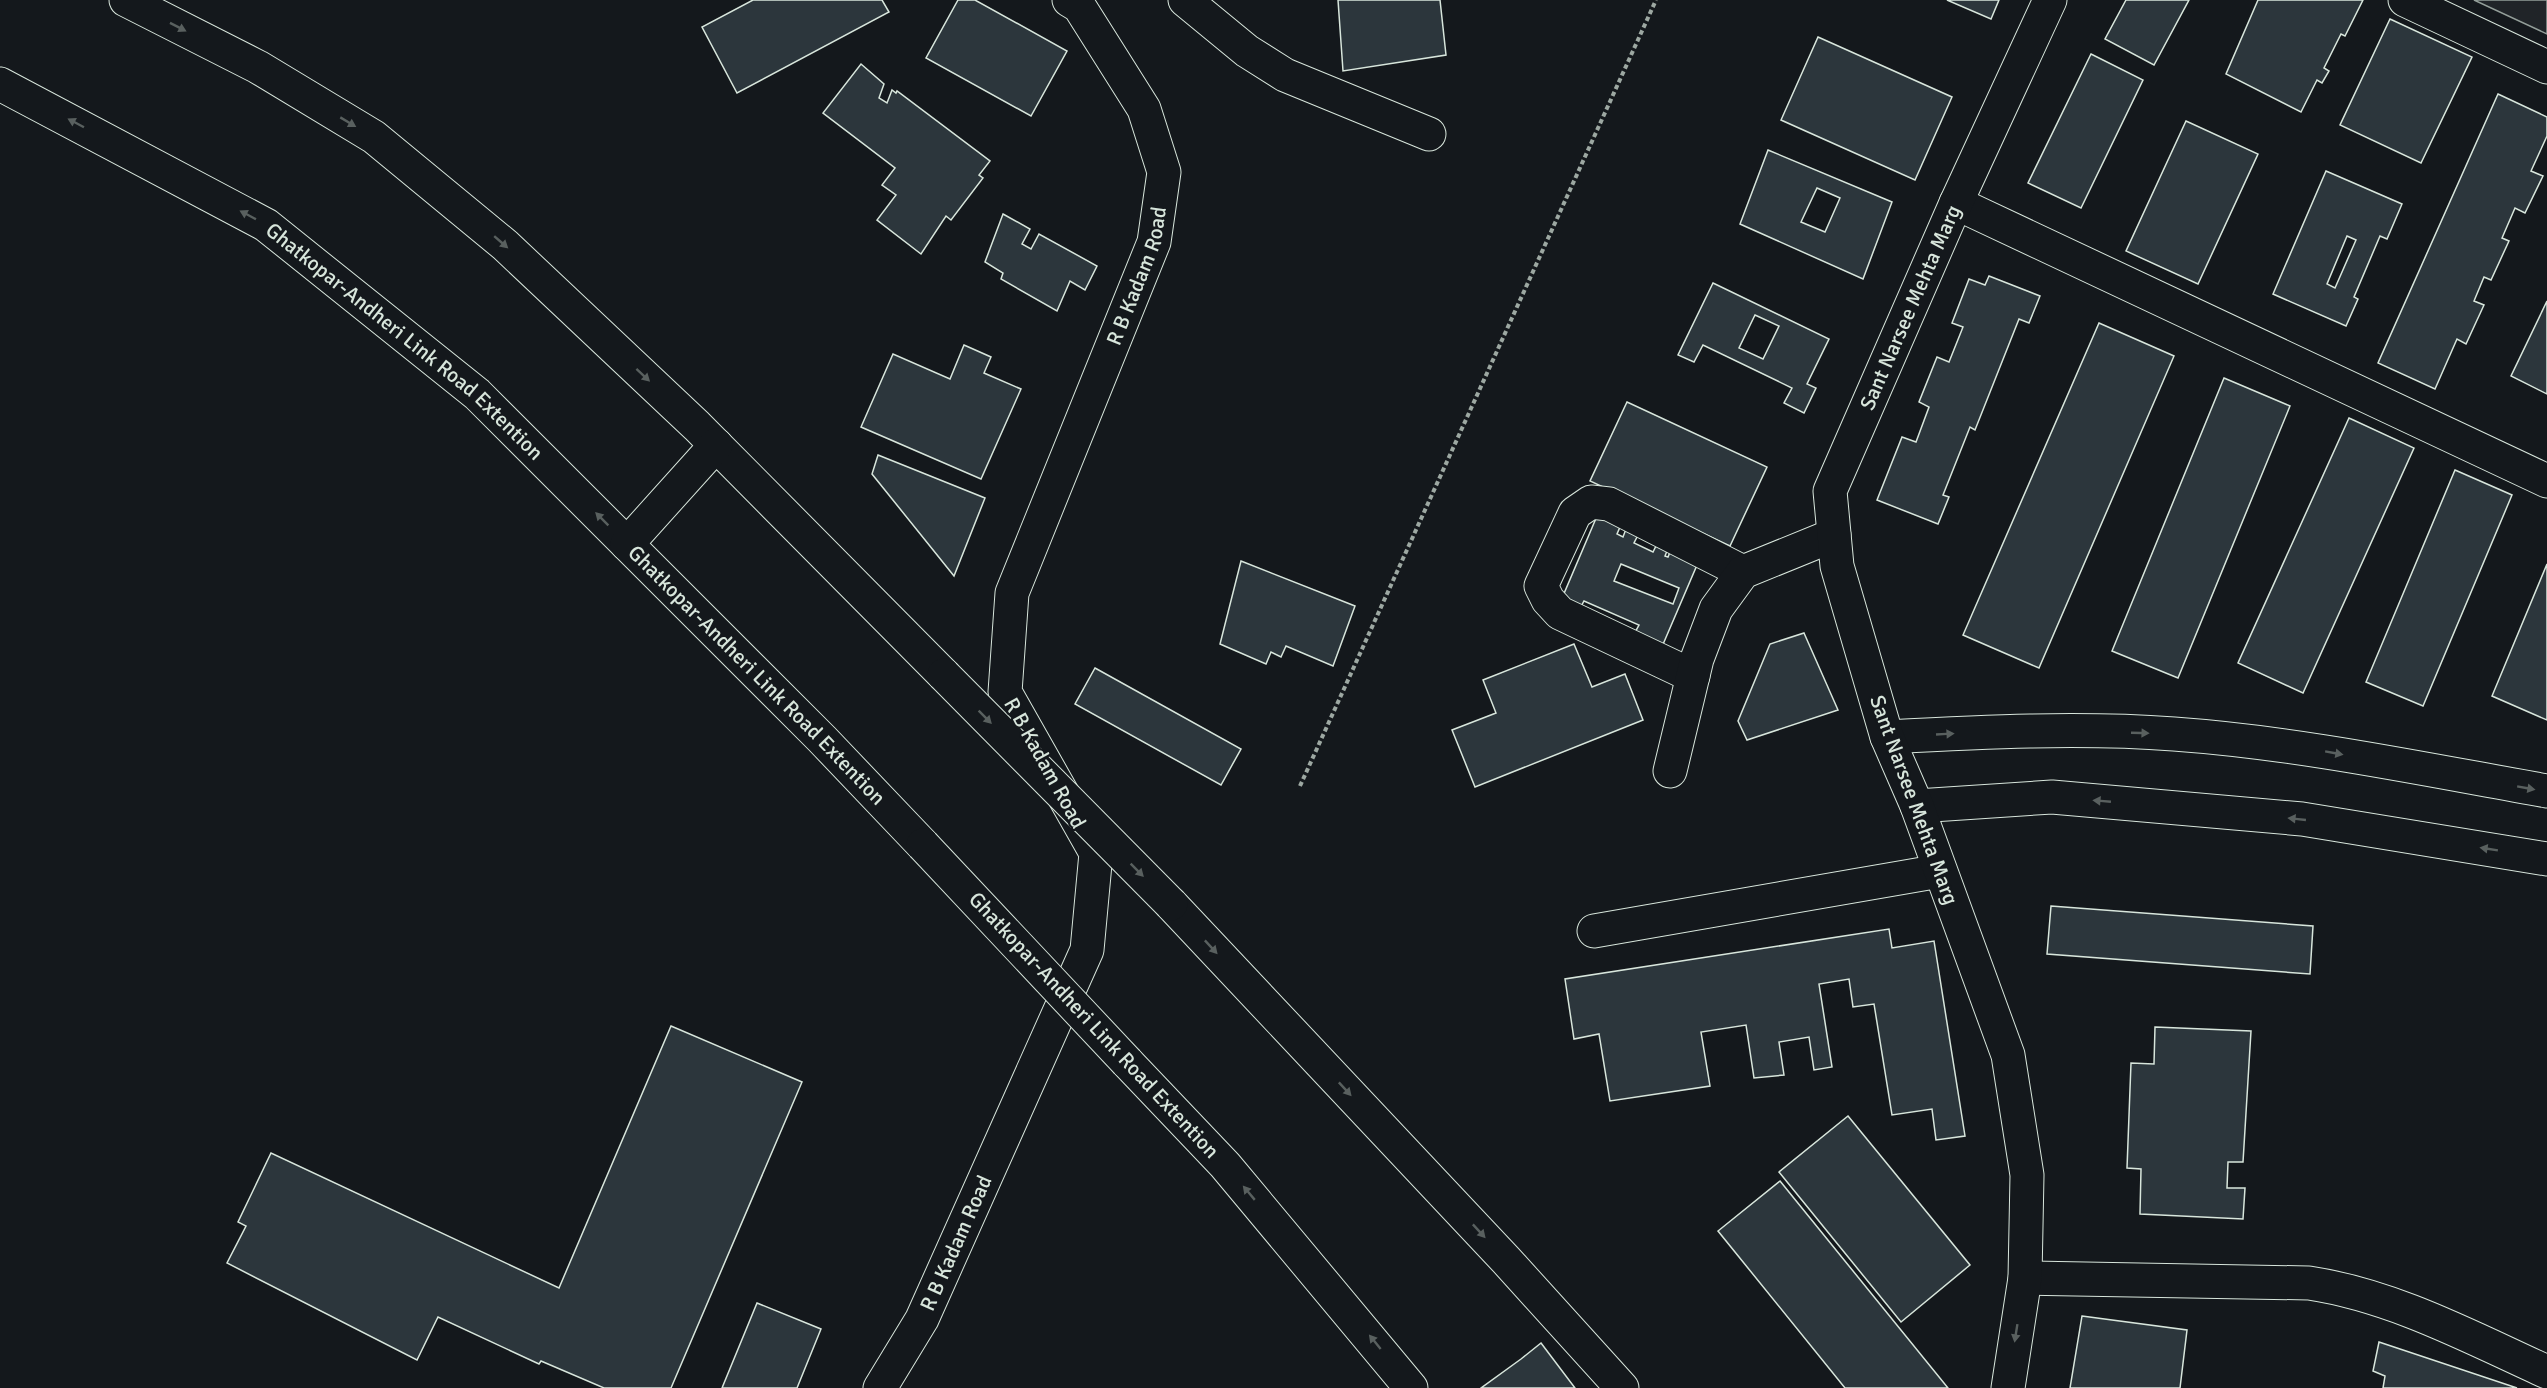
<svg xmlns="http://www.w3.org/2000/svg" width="2547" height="1388" font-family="Signika,sans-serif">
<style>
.green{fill:#202428;stroke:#939e99;stroke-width:1.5}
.building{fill:#2c363c;stroke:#d8e6dc;stroke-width:1.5;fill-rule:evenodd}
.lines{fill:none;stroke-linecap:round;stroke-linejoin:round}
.minor-casing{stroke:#d8e6dc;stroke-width:35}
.major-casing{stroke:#d8e6dc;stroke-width:35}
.path{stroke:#9da8a2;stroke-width:4;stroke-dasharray:4.5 3;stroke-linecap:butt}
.minor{stroke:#14181c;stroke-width:33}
.major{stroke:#14181c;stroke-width:33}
.major-bridge-casing{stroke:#d8e6dc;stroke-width:35;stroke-linecap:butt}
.major-bridge{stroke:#14181c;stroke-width:33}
.oneway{fill:#59605f}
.labels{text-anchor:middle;stroke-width:4.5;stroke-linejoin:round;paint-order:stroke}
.street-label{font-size:21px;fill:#d8e6dc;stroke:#14181c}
</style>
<rect width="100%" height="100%" fill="#14181c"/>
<polygon class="green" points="2474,0 2547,0 2547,34"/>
<g class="building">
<polygon points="753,0 882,0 889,12 737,93 702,27"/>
<polygon points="958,0 975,0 1067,51 1031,116 926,58"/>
<polygon points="1338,0 1440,0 1446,55 1343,71"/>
<polygon points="1947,0 1999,0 1991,19"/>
<polygon points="2126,0 2189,0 2154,65 2105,39"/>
<polygon points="2258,0 2363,0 2345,36 2341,34 2324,68 2329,71 2322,83 2317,80 2301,112 2226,74"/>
<polygon points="2390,19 2472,57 2421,163 2340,125"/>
<polygon points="1818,37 1952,97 1915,180 1781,120"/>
<polygon points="2091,54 2143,80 2081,208 2028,183"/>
<polygon points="861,64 884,84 879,98 887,103 892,90 896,93 897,91 990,161 979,175 983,178 951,220 946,216 921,254 877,220 896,195 882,185 895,168 823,113"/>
<polygon points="2498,94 2547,117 2547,136 2531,171 2543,176 2525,213 2515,208 2502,238 2509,241 2491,280 2484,277 2474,301 2484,305 2466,344 2457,339 2435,389 2378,363"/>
<polygon points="2186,121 2258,154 2198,284 2126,251"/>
<path d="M1768,150L1892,202L1863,279L1740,224ZM1817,188L1840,198L1825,232L1801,222Z"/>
<path d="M2326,171L2402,204L2387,239L2380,236L2354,297L2358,299L2346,326L2273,294ZM2347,236L2356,240L2335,288L2327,284Z"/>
<polygon points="1003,214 1030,229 1022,244 1031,249 1039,234 1097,266 1085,290 1070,281 1057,311 1001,279 1003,273 985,262"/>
<polygon points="1989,276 2040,296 2029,323 2019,319 1975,430 1970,427 1943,495 1949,497 1938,524 1877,500 1902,437 1916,442 1929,407 1919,402 1937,357 1949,362 1963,327 1952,323 1969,279 1985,285"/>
<path d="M1713,283L1829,339L1807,384L1816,388L1804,413L1784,403L1792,388L1703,345L1694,362L1678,355ZM1755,315L1779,326L1763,359L1739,348Z"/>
<polygon points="2547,301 2547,394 2511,376"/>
<polygon points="2099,323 2174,356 2039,668 1963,635"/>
<polygon points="964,345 991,357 984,373 1021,389 981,479 861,427 893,354 950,379"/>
<polygon points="2224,378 2290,406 2178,678 2112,651"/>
<polygon points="1627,402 1767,467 1730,546 1590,481"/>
<polygon points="2349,418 2414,448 2303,693 2238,663"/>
<polygon points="878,455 985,498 954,576 872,474"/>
<polygon points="2455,470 2512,495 2423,706 2366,682"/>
<path d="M1597,516L1620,527L1617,534L1623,537L1626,529L1638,535L1634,543L1653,552L1656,546L1667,551L1665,556L1668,557L1670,552L1697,565L1661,649L1633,636L1639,625L1584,601L1578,612L1560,603ZM1621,564L1679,588L1673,604L1614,581Z"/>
<polygon points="1241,561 1355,606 1333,666 1286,646 1281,657 1271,652 1266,664 1220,644"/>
<polygon points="2547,564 2547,720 2492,696"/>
<polygon points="1804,633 1838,710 1747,740 1738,721 1770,644"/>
<polygon points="1574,644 1592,687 1625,674 1643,720 1475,787 1452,730 1496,713 1483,680"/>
<polygon points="1095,668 1241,749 1221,785 1075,704"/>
<polygon points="2051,906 2313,926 2310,974 2047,954"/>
<polygon points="1889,929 1892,948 1934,941 1965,1136 1936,1140 1932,1109 1892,1115 1874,1004 1853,1007 1849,979 1819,984 1832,1067 1814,1070 1809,1037 1779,1042 1784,1075 1754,1078 1746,1025 1701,1032 1710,1086 1610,1101 1599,1034 1574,1039 1565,979"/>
<polygon points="671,1026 802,1082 671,1388 604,1388 541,1361 539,1364 438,1317 417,1360 227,1263 246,1226 238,1222 271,1153 559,1288"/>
<polygon points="2155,1027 2251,1031 2243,1162 2228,1162 2227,1188 2245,1188 2243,1219 2140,1214 2141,1169 2127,1168 2131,1063 2154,1064"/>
<polygon points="1848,1116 1970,1265 1901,1322 1779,1172"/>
<polygon points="1780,1181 1948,1388 1845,1388 1718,1231"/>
<polygon points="757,1303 821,1329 797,1388 722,1388"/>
<polygon points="2082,1316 2187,1330 2180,1388 2070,1388"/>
<polygon points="2379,1342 2517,1388 2383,1388 2385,1376 2373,1371"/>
<polygon points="1541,1343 1575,1388 1481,1388 1521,1359"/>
</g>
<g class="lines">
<g class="minor-casing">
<g id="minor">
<polyline points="1185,0 1247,51 1285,75 1429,134"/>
<polyline points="2405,0 2547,67"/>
<polyline points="1956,203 2547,481"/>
<polyline points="1693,676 1560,613 1548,600 1541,586 1575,513 1591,502 1609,504 1743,572"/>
<path d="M1887,737C1982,732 2078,727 2174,734C2299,743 2423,769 2547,791"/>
<polyline points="1670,771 1697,659 1716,609 1743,572 1834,535"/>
<polyline points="1917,806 2052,797 2302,819 2547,859"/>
<polyline points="1594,931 1940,871"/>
<path d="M2025,1278L2309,1283C2394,1296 2470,1337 2547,1372"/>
<path id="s1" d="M880,1388L922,1319L1087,950L1096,853L1005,692L1012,593L1154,242L1164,172L1144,109L1079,6L1069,0"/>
<path id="s2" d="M2008,1388L2025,1278L2027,1175L2008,1055L1917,806L1887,737L1837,566L1830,491L1956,203L2050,0"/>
</g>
</g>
<g class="major-casing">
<g id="major">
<polyline points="126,0 258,67 374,137 505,245 697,426 944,675"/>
<path id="s3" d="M0,84L266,225L477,394L822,739L923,845"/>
<polyline points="627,544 716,445"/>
<polyline points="1171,904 1506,1260 1622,1388"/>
<polyline points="1127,1062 1225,1165 1411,1388"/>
</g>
</g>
<polyline class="path" points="1300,786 1656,0"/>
<use href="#minor" class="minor"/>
<use href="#major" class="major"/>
<g class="major-bridge-casing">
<g id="major-bridge">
<polyline points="944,675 1171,904"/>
<polyline points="923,845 1127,1062"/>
</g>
</g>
<use href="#major-bridge" class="major-bridge"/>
</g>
<defs><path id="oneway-solid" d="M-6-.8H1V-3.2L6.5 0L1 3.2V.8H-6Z" transform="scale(1.5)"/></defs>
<g class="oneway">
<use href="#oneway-solid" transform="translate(178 27) rotate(27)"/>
<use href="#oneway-solid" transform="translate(348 122) rotate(31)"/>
<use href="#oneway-solid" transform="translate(76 123) rotate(-152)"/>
<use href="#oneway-solid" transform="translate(248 215) rotate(-152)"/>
<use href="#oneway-solid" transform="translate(501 242) rotate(41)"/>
<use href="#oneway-solid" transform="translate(643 375) rotate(43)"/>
<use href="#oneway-solid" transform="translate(602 519) rotate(-135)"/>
<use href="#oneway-solid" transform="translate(985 717) rotate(45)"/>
<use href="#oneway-solid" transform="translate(2140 733) rotate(2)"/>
<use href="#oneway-solid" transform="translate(1945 734) rotate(-3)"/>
<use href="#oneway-solid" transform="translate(2334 753) rotate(10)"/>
<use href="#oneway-solid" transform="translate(2526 788) rotate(10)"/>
<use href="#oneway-solid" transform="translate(2102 801) rotate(-175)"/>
<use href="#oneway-solid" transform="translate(2297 819) rotate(-174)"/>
<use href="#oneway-solid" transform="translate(2489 849) rotate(-171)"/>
<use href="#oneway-solid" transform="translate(1137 870) rotate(45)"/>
<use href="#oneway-solid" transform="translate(1211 947) rotate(47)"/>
<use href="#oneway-solid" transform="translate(1345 1089) rotate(47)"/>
<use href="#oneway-solid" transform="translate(1249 1193) rotate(-130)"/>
<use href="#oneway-solid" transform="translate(1479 1231) rotate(47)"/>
<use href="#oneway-solid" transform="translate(2016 1333) rotate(99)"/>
<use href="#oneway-solid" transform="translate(1375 1342) rotate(-129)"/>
</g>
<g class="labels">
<g class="street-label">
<text dy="7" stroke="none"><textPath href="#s1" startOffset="1208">R B Kadam Road</textPath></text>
<text dy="7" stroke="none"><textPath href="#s2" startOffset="1130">Sant Narsee Mehta Marg</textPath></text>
<text dy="7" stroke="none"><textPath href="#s3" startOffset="482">Ghatkopar-Andheri Link Road Extention</textPath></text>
<text dy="7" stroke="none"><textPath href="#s3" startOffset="968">Ghatkopar-Andheri Link Road Extention</textPath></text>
<text transform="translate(1045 763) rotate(61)" y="7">R B Kadam Road</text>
<text transform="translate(1914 800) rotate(70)" y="7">Sant Narsee Mehta Marg</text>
<text transform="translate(1094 1025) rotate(47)" y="7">Ghatkopar-Andheri Link Road Extention</text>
<text dy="7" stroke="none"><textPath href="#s1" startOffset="164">R B Kadam Road</textPath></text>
</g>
</g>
</svg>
